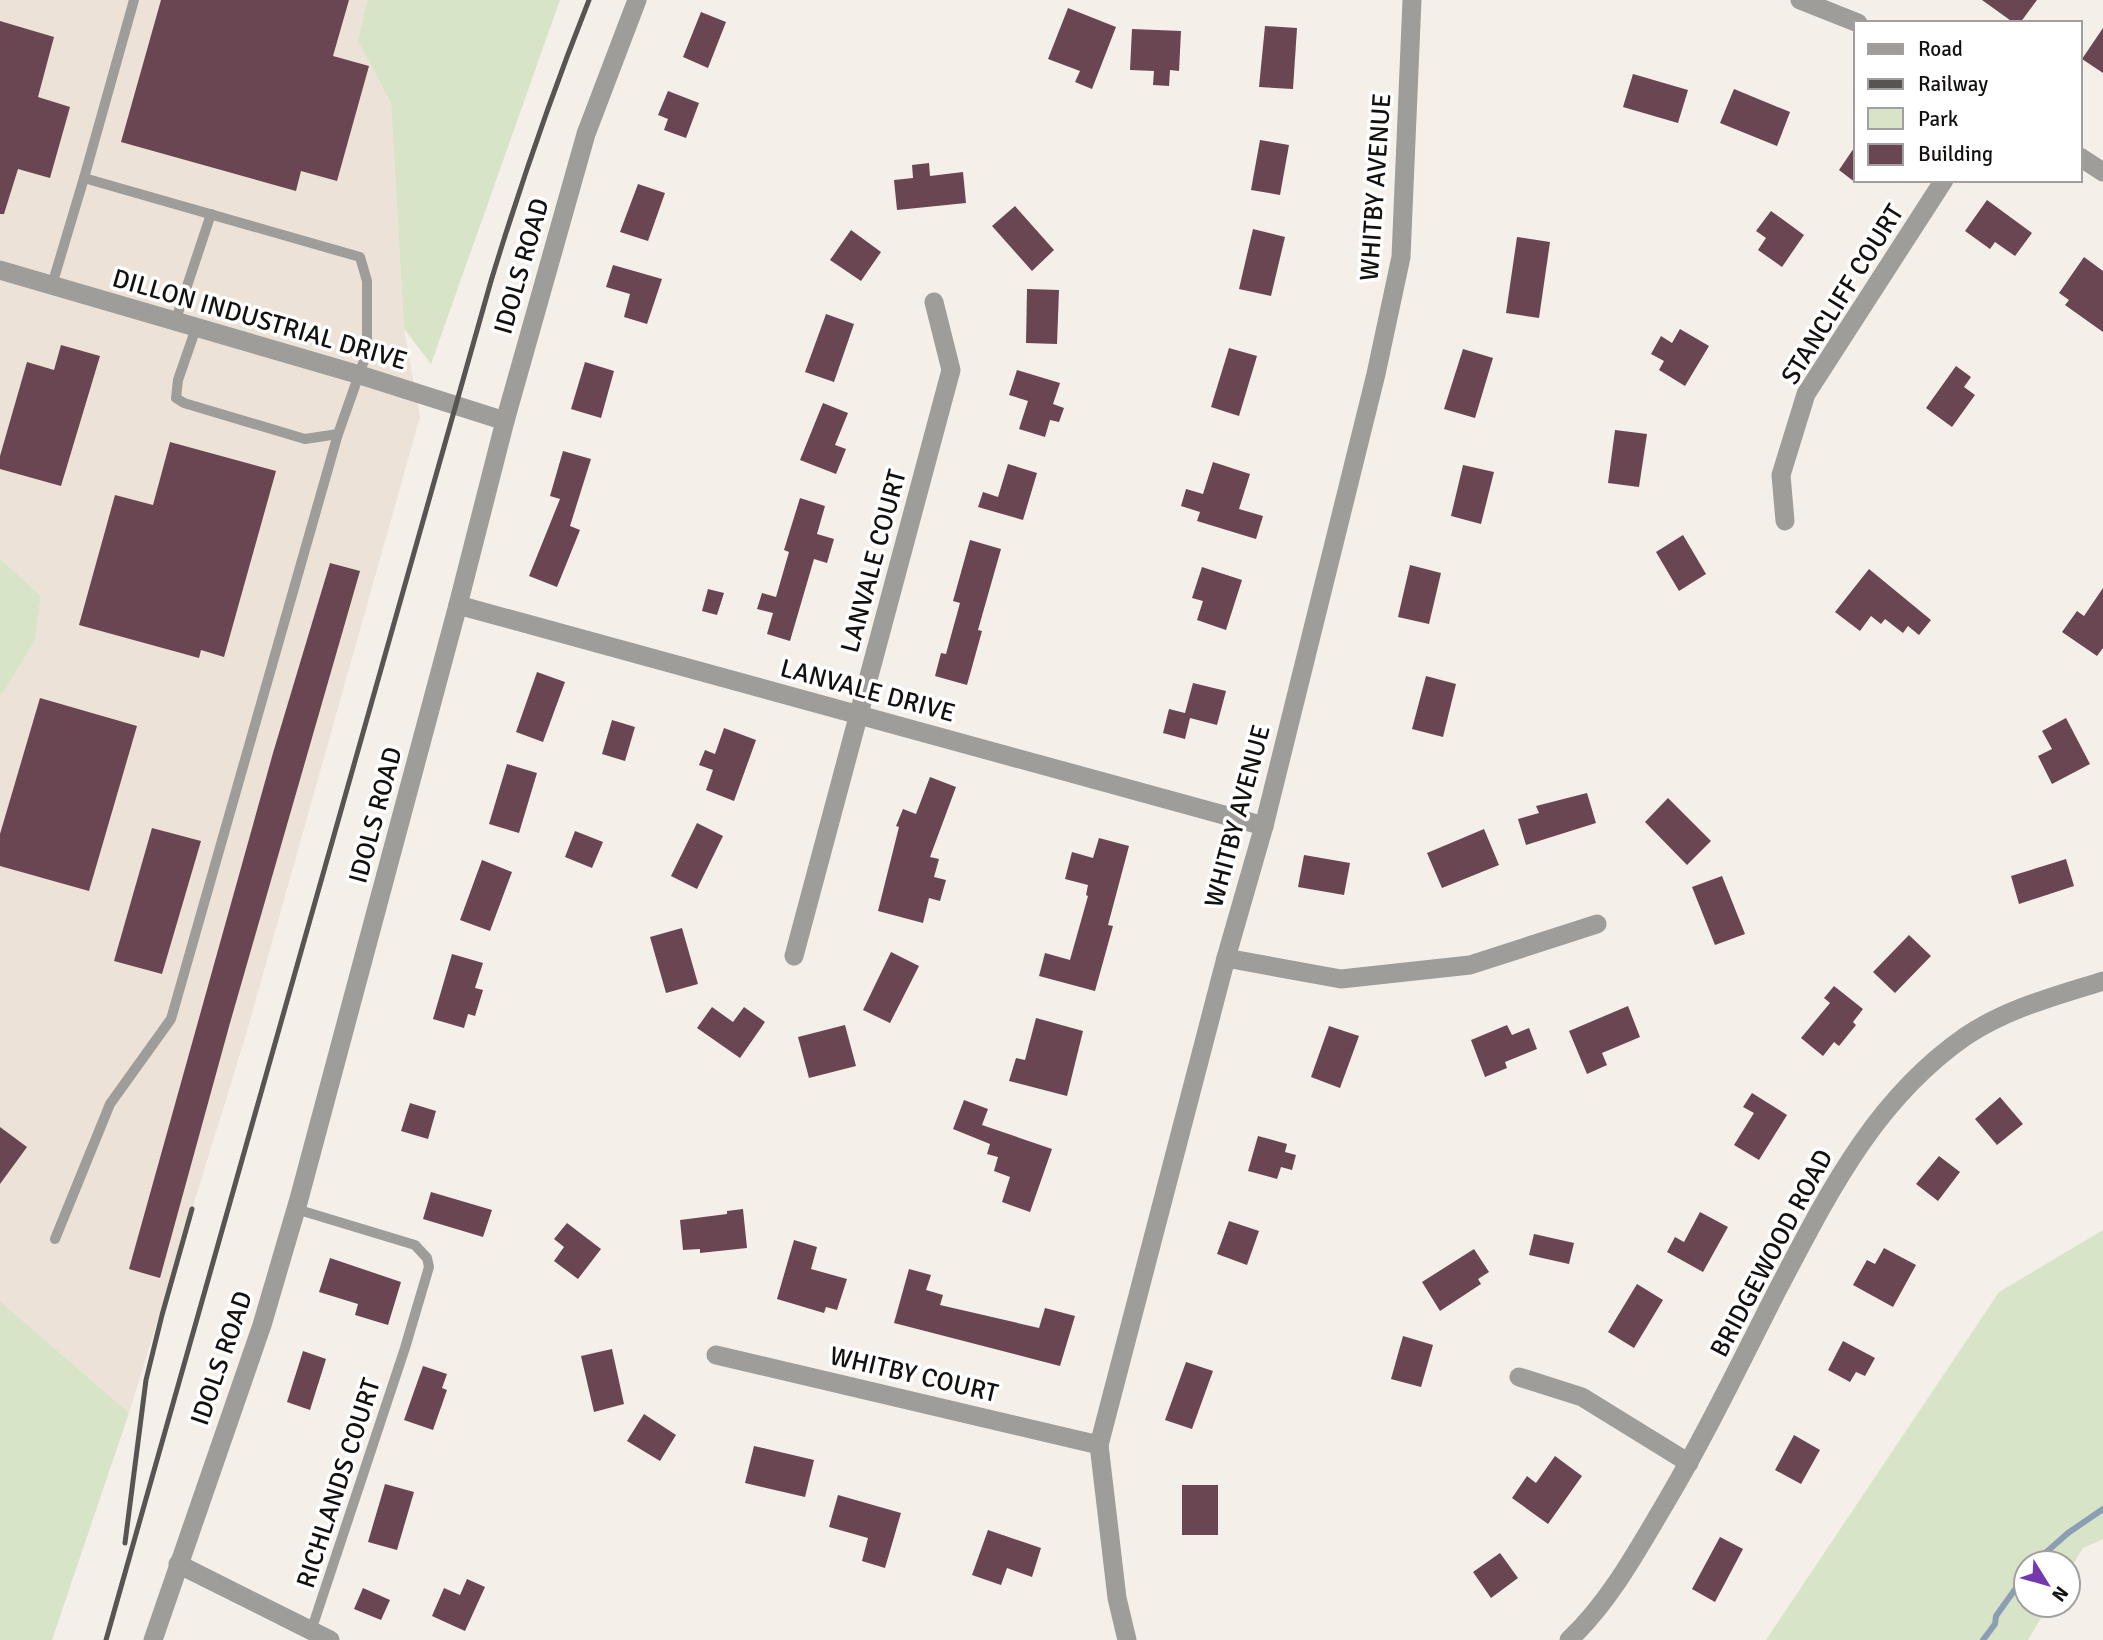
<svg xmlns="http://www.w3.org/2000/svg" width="2103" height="1640" font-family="Signika,sans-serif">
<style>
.built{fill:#ede2d7}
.green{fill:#d8e4c8}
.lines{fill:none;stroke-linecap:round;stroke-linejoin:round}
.stream{stroke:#8b9eb4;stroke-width:6}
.building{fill:#6a4653}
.service{stroke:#9e9d9a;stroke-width:10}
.minor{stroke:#9e9d9a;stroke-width:19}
.tertiary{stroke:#9e9d9a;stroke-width:19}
.rail{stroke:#575451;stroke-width:5}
.labels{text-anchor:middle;stroke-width:7;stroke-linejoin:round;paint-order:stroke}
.street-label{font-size:26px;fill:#13110f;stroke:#fff}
</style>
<rect width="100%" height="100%" fill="#f5efea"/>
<polygon class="built" points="0,0 367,0 358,40 391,103 404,329 420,417 245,1038 129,1413 0,1301 0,698 35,640 41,596 0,559"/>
<g class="green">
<polygon points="367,0 560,0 431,364 404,329 391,103 358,41"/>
<polygon points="0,559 41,596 35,640 0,698"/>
<polygon points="2103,1230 2103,1539 2083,1548 2068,1573 2068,1563 2026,1563 2026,1605 2049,1605 2028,1640 1766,1640 1999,1292"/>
<polygon points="0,1301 129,1413 52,1640 0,1640"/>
</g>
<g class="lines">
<g class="stream">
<polyline points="2034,1563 2068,1533 2103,1509"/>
<polyline points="1983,1640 1995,1624 1996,1616 2026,1574"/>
</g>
</g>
<g class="building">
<polygon points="161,0 349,0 333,56 369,66 337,181 301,171 296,191 121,142"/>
<polygon points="1982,0 2037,0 2020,23 2014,23"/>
<polygon points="1068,8 1116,27 1092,89 1075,82 1080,71 1048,59"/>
<polygon points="701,12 726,22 708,68 683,57"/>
<polygon points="0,21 54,37 38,97 70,107 50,178 18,169 4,214 0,214"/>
<polygon points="1265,26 1297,28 1293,89 1259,87"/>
<polygon points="2103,28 2103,73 2082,59"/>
<polygon points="1132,29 1181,31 1179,71 1170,70 1169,86 1153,85 1154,71 1130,70"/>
<polygon points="1633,74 1688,90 1678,123 1623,107"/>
<polygon points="1734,89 1790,112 1777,146 1720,123"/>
<polygon points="668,91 699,103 686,138 664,130 668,119 658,115"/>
<polygon points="1260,140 1289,145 1280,195 1251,190"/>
<polygon points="1856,145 1856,183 1839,170"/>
<polygon points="929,163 930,176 963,172 966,203 897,210 894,180 913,178 912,165"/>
<polygon points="638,184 665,193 648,241 620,232"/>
<polygon points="1987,200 2032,233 2015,256 1995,242 1990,249 1965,231"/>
<polygon points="1015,206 1054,250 1032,271 992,226"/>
<polygon points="1771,211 1804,235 1782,267 1758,250 1766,238 1756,231"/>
<polygon points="1253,229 1285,237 1271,296 1239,289"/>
<polygon points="851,230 881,252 861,281 830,260"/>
<polygon points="1517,237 1550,242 1539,318 1506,313"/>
<polygon points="2084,257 2103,271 2103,332 2065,305 2069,300 2059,293"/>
<polygon points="613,265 662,279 647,324 624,317 630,294 606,287"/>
<polygon points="1027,289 1059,290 1057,344 1026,343"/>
<polygon points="826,314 854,324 834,382 805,372"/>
<polygon points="1680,329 1709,346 1685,386 1659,370 1664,361 1651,354 1661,336 1672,343"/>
<polygon points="61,345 100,356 61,486 0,469 0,456 27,362 54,370"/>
<polygon points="1229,348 1257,356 1239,416 1211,407"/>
<polygon points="1463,349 1493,358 1475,418 1444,409"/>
<polygon points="585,362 614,371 601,418 571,409"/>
<polygon points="1956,366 1971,377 1964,387 1975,395 1952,427 1926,408"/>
<polygon points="1017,370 1060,383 1053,404 1064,408 1059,422 1050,420 1045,437 1019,429 1028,401 1009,395"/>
<polygon points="823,403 848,413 835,445 846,449 836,474 800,460"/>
<polygon points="1615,430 1647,434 1639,487 1608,483"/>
<polygon points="170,442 276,471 224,657 201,650 199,658 79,625 115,495 153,505"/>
<polygon points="563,451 591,459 570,526 580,530 557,587 529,576 560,499 550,496"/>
<polygon points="1213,462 1250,474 1239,509 1263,516 1256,539 1197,521 1200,512 1181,506 1186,489 1203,494"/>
<polygon points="1008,464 1037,473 1023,520 978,507 983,492 998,497"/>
<polygon points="1463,465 1494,472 1481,524 1451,516"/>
<polygon points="800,498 825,506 817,534 834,539 827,563 814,559 790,641 767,634 773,613 757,609 762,593 776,597 789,552 784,550"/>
<polygon points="1683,535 1706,574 1679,591 1656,552"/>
<polygon points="970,540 1001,549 978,630 982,631 967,685 935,676 941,653 946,654 960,603 953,601"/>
<polygon points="330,563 360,571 230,1023 160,1278 129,1269 273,753"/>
<polygon points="1410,565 1441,573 1429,624 1398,617"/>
<polygon points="1202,567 1242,580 1226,630 1197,620 1203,601 1192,598"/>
<polygon points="1869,569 1931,620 1919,635 1908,626 1903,633 1885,619 1881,624 1871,616 1860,631 1835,612"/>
<polygon points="2103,588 2103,648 2097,656 2062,632 2077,611 2084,616"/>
<polygon points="708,589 724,593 717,615 702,611"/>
<polygon points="537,672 565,682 543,742 516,732"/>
<polygon points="1426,676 1456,684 1443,737 1412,729"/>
<polygon points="1193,683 1226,691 1217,725 1190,718 1185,739 1163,733 1169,709 1185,713"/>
<polygon points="40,698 137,726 89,891 0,866 0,834"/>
<polygon points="2066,718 2090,764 2052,784 2038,756 2052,749 2042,731"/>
<polygon points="612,720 635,727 625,761 602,754"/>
<polygon points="724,728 756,740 734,801 706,790 713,770 699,765 705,750 715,754"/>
<polygon points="507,764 537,773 519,833 489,824"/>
<polygon points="930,777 956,787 930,857 939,859 934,877 946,880 940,901 929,898 923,923 878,911 899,827 896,826 903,809 916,814"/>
<polygon points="1587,793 1596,823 1526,845 1518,819 1539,813 1536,806"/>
<polygon points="1668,798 1711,841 1687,865 1645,822"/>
<polygon points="697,823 723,836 697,889 671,876"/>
<polygon points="152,828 201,841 162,974 114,961"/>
<polygon points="1484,829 1499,865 1442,888 1427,853"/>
<polygon points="575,831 603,842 592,868 565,857"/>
<polygon points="1099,838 1129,846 1108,925 1113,926 1095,991 1039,976 1045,953 1070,960 1088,896 1086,895 1088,885 1065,879 1072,852 1093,858"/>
<polygon points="1304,855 1350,863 1344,895 1298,887"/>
<polygon points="2066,859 2074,886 2019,904 2011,876"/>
<polygon points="482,860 512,872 490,931 460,920"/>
<polygon points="1722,876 1745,934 1715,945 1692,887"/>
<polygon points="682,928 698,984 666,993 650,937"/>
<polygon points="1909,935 1931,956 1895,993 1873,972"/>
<polygon points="891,952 919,966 890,1023 863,1010"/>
<polygon points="452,954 483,963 475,988 483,990 475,1016 468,1014 464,1028 433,1019"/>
<polygon points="1834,986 1863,1009 1853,1022 1856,1025 1839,1046 1834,1042 1823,1056 1801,1038 1830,1003 1824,998"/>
<polygon points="1628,1006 1640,1037 1602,1053 1607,1065 1587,1074 1569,1031"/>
<polygon points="712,1007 733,1022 744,1007 765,1022 740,1058 697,1028"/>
<polygon points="1036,1018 1083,1031 1067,1096 1009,1081 1016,1058 1025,1060"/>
<polygon points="845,1025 856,1066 809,1078 798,1037"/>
<polygon points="1507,1025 1512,1035 1529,1028 1537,1049 1505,1062 1507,1068 1485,1077 1471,1040"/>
<polygon points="1329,1026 1359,1036 1340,1088 1311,1077"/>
<polygon points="1752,1093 1787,1115 1759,1160 1734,1145 1754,1113 1743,1107"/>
<polygon points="2000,1097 2023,1124 1997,1145 1975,1119"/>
<polygon points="964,1100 988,1109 982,1125 1052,1149 1030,1212 1002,1202 1010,1177 994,1171 998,1157 987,1154 990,1144 953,1129"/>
<polygon points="410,1103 436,1111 428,1139 401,1131"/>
<polygon points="0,1127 27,1147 0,1184"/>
<polygon points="1258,1136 1287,1144 1285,1152 1296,1155 1292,1170 1281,1167 1277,1179 1248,1171"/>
<polygon points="1939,1156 1960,1172 1938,1201 1916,1184"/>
<polygon points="431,1192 492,1210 483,1237 423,1219"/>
<polygon points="743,1209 747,1248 700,1253 700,1249 683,1250 680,1220 727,1214 727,1211"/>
<polygon points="1700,1212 1728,1227 1703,1272 1667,1252 1675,1237 1684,1242"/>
<polygon points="1229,1221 1259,1231 1247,1265 1217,1254"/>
<polygon points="567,1223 601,1249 578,1279 554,1261 564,1247 554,1239"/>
<polygon points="1534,1234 1574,1243 1569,1264 1529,1255"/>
<polygon points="794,1240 817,1247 811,1269 847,1279 837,1310 826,1307 824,1313 777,1299"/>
<polygon points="1884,1248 1916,1265 1893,1307 1853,1285 1867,1260 1875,1264"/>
<polygon points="1474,1249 1489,1272 1478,1279 1481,1284 1440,1311 1422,1282"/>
<polygon points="330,1258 401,1282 388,1325 355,1315 358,1304 319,1292"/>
<polygon points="909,1269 931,1275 926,1290 943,1295 940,1305 1039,1328 1045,1308 1075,1316 1060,1366 894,1323"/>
<polygon points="1637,1284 1663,1300 1634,1348 1608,1332"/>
<polygon points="1403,1336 1433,1345 1421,1387 1391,1379"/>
<polygon points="1843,1341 1875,1358 1865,1376 1856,1372 1850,1382 1828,1370"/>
<polygon points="612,1349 624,1404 594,1412 581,1356"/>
<polygon points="303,1351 326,1359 310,1410 287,1402"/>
<polygon points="1186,1362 1213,1371 1192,1429 1165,1420"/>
<polygon points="423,1366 447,1374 442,1388 447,1390 433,1430 404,1420"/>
<polygon points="644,1414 676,1435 660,1461 627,1441"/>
<polygon points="1794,1435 1820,1450 1801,1484 1775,1470"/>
<polygon points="754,1446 814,1460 805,1497 745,1483"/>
<polygon points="1555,1456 1582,1476 1548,1524 1512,1498 1527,1476 1536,1483"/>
<polygon points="385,1484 414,1492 397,1550 368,1542"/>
<rect x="1182" y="1485" width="36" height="50"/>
<polygon points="838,1495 901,1513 885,1568 862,1561 868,1538 829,1527"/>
<polygon points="988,1530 1041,1548 1032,1577 1007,1568 1001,1585 972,1575"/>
<polygon points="1720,1537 1743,1549 1715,1602 1692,1589"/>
<polygon points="1500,1553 1518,1578 1491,1598 1473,1572"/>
<polygon points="467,1579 485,1587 465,1631 432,1616 444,1588 460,1595"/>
<polygon points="363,1588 390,1600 381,1620 354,1609"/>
</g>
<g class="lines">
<g class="service">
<polyline points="84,178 134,0"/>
<polyline points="52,285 84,178 360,257 367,281 367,352 338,434 305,439 184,403 176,398 178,380 196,328"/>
<polyline points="175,322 211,214"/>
<polyline points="296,1209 415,1245 427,1258 429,1267 405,1348 311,1631"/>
<polyline points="55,1239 110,1104 171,1019 338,434"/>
</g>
<g class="minor">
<polyline points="1800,0 1858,23"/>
<polyline points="2080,157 2103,172"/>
<polyline points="0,270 360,375 505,421"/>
<polyline points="1785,521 1781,475 1806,394 1944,180"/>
<polyline points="458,605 1264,826"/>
<polyline points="794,956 951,370 934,302"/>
<polyline points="1226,958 1341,979 1470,965 1597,924"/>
<polyline points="716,1355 1099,1445"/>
<polyline points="1519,1377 1582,1397 1689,1463"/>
<polyline points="1127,1640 1117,1598 1099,1445 1226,958 1264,826 1376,374 1401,257 1412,0"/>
<path d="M1569,1640C1610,1601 1637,1551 1666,1502C1707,1433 1742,1359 1779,1287C1829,1192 1875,1099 1966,1036C2008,1008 2056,996 2103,981"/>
</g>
<g class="tertiary">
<polyline points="178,1564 330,1640"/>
<polyline points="153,1640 262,1325 299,1199 458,605 505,421 586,134 637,0"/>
</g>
<g class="rail">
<polyline points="125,1543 146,1380 162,1315 192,1209"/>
<path d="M106,1640L491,281C520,186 552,93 589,0"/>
</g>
</g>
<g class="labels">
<g class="street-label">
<text transform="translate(1375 187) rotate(-86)" y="9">WHITBY AVENUE</text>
<text transform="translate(521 266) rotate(-74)" y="9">IDOLS ROAD</text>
<text transform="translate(1842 294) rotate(-58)" y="9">STANCLIFF COURT</text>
<text transform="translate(260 319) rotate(16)" y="9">DILLON INDUSTRIAL DRIVE</text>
<text transform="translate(873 561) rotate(-75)" y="9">LANVALE COURT</text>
<text transform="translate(868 690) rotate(15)" y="9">LANVALE DRIVE</text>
<text transform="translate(375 815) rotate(-75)" y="9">IDOLS ROAD</text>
<text transform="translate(1237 816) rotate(-75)" y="9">WHITBY AVENUE</text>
<text transform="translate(1771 1253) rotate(-62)" y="9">BRIDGEWOOD ROAD</text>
<text transform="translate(221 1358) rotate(-71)" y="9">IDOLS ROAD</text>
<text transform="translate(914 1374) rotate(13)" y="9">WHITBY COURT</text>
<text transform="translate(338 1483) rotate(-72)" y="9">RICHLANDS COURT</text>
</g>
</g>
<rect x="1854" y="21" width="228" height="161" fill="#ffffff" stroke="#a1a09f" stroke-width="2"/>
<rect x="1868" y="44" width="35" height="10" fill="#9e9d9a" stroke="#a1a09f" stroke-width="2"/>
<text x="1918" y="56" font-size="21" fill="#13110f">Road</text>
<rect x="1868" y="79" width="35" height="10" fill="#575451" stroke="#a1a09f" stroke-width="2"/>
<text x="1918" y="91" font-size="21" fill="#13110f">Railway</text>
<rect x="1868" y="108" width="35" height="21" fill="#d8e4c8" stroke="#a1a09f" stroke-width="2"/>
<text x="1918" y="126" font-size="21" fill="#13110f">Park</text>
<rect x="1868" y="144" width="35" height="21" fill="#6a4653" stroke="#a1a09f" stroke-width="2"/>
<text x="1918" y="161" font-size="21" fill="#13110f">Building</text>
<g transform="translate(2047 1584) rotate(127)"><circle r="33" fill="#ffffff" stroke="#a1a09f" stroke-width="2"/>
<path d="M0-5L12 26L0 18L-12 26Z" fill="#7539ae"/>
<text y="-10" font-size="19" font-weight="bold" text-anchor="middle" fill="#13110f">N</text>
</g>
</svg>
